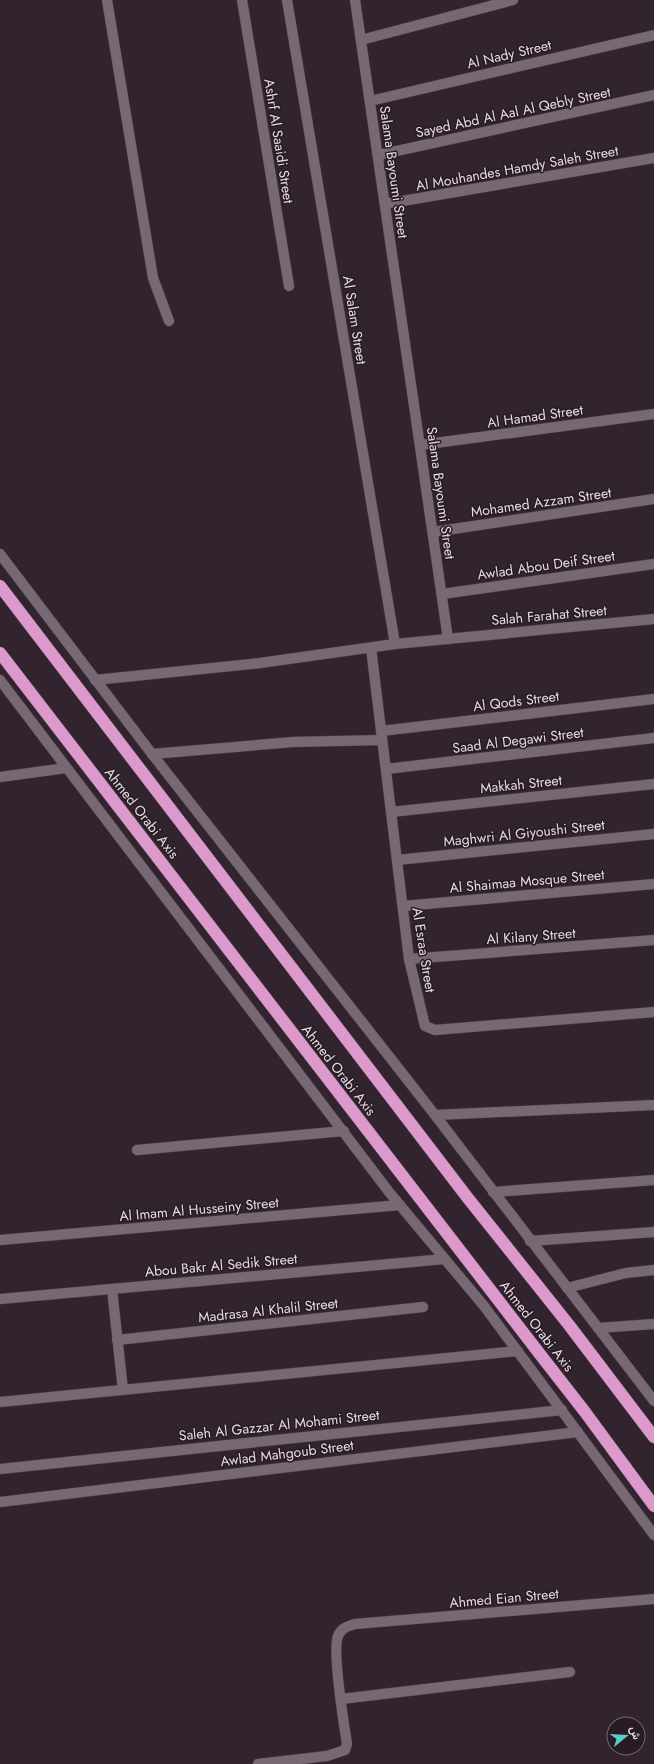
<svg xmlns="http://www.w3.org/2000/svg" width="654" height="1764" font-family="Jost,Vazirmatn,sans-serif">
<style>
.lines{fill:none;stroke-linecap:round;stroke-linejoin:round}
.minor-casing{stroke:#4e434b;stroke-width:11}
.highway-casing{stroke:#4e434b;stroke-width:13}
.minor{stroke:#786874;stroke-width:10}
.highway{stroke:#dd98cc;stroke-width:12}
.labels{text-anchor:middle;stroke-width:3;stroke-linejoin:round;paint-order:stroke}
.street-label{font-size:14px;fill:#e4dbe1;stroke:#281b25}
</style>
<rect width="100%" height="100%" fill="#32242e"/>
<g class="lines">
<g class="minor-casing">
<g id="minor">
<polyline points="107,0 153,278 169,321"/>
<polyline points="242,0 289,286"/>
<polyline points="287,0 395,644"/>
<polyline points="355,0 448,639"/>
<polyline points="361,40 513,0"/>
<polyline points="370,101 654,35"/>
<polyline points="378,155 654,95"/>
<polyline points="385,204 654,158"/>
<polyline points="420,445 654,414"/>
<polyline points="433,532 654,499"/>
<polyline points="0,554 152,754 435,1115 654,1401"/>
<polyline points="442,594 654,564"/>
<polyline points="371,648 409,959 425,1026 435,1030 654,1012"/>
<polyline points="0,680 389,1192 484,1306 654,1535"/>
<polyline points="95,680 260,663 395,644 654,619"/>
<polyline points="381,731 654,699"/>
<polyline points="152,754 293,742 382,740"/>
<polyline points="386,769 654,738"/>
<polyline points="0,777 66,768"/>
<polyline points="391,812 654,784"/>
<polyline points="397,860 654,834"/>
<polyline points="403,906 654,884"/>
<polyline points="409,959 654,940"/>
<polyline points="435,1115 654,1105"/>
<polyline points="137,1150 344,1131"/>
<polyline points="493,1192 654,1180"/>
<polyline points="0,1240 400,1205"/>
<polyline points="530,1241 654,1232"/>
<polyline points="567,1288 626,1273 654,1270"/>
<polyline points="112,1289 123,1390"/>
<polyline points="0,1299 445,1259"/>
<polyline points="598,1328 654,1324"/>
<polyline points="117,1340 423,1307"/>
<polyline points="0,1402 518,1351"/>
<polyline points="0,1469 562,1410"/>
<polyline points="0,1502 578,1432"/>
<polyline points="341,1699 570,1672"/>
<path d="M258,1764L327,1756L345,1750L347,1744C344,1725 332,1650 338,1636C341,1628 348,1626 355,1624L654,1599"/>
</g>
</g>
<g class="highway-casing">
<g id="highway">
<polyline points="0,586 467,1197 569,1325 654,1437"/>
<polyline points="0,653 539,1353 585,1412 654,1506"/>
</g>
</g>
<use href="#minor" class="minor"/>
<use href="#highway" class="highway"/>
</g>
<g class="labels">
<g class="street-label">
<text transform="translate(509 54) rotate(-13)" y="5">Al Nady Street</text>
<text transform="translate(513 112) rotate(-12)" y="5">Sayed Abd Al Aal Al Qebly Street</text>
<text transform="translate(279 141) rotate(81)" y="5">Ashrf Al Saaidi Street</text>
<text transform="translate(517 168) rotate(-10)" y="5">Al Mouhandes Hamdy Saleh Street</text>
<text transform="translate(394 172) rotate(82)" y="5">Salama Bayoumi Street</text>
<text transform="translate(355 320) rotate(81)" y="5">Al Salam Street</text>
<text transform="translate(535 416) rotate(-8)" y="5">Al Hamad Street</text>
<text transform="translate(441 493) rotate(82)" y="5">Salama Bayoumi Street</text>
<text transform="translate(541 502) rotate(-8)" y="5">Mohamed Azzam Street</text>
<text transform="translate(546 565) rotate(-8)" y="5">Awlad Abou Deif Street</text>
<text transform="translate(549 615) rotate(-5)" y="5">Salah Farahat Street</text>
<text transform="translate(516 701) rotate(-7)" y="5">Al Qods Street</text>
<text transform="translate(518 740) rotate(-7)" y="5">Saad Al Degawi Street</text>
<text transform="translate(521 784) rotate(-6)" y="5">Makkah Street</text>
<text transform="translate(142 813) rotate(52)" y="5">Ahmed Orabi Axis</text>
<text transform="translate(524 833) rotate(-6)" y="5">Maghwri Al Giyoushi Street</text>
<text transform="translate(527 881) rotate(-5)" y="5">Al Shaimaa Mosque Street</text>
<text transform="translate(531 936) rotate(-4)" y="5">Al Kilany Street</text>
<text transform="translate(424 950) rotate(81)" y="5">Al Esraa Street</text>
<text transform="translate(339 1070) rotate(52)" y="5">Ahmed Orabi Axis</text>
<text transform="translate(199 1209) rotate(-5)" y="5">Al Imam Al Husseiny Street</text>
<text transform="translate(221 1265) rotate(-5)" y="5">Abou Bakr Al Sedik Street</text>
<text transform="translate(268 1310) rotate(-6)" y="5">Madrasa Al Khalil Street</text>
<text transform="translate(537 1326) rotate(52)" y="5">Ahmed Orabi Axis</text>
<text transform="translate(279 1425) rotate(-6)" y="5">Saleh Al Gazzar Al Mohami Street</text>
<text transform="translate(287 1453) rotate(-7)" y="5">Awlad Mahgoub Street</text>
<text transform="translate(504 1598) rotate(-5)" y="5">Ahmed Eian Street</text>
</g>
</g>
<g transform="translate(626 1736) rotate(72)"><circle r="19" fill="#281b25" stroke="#736870"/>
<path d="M0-3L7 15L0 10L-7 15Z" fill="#57cec1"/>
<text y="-6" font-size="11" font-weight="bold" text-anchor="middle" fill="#e4dbe1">ش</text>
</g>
</svg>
